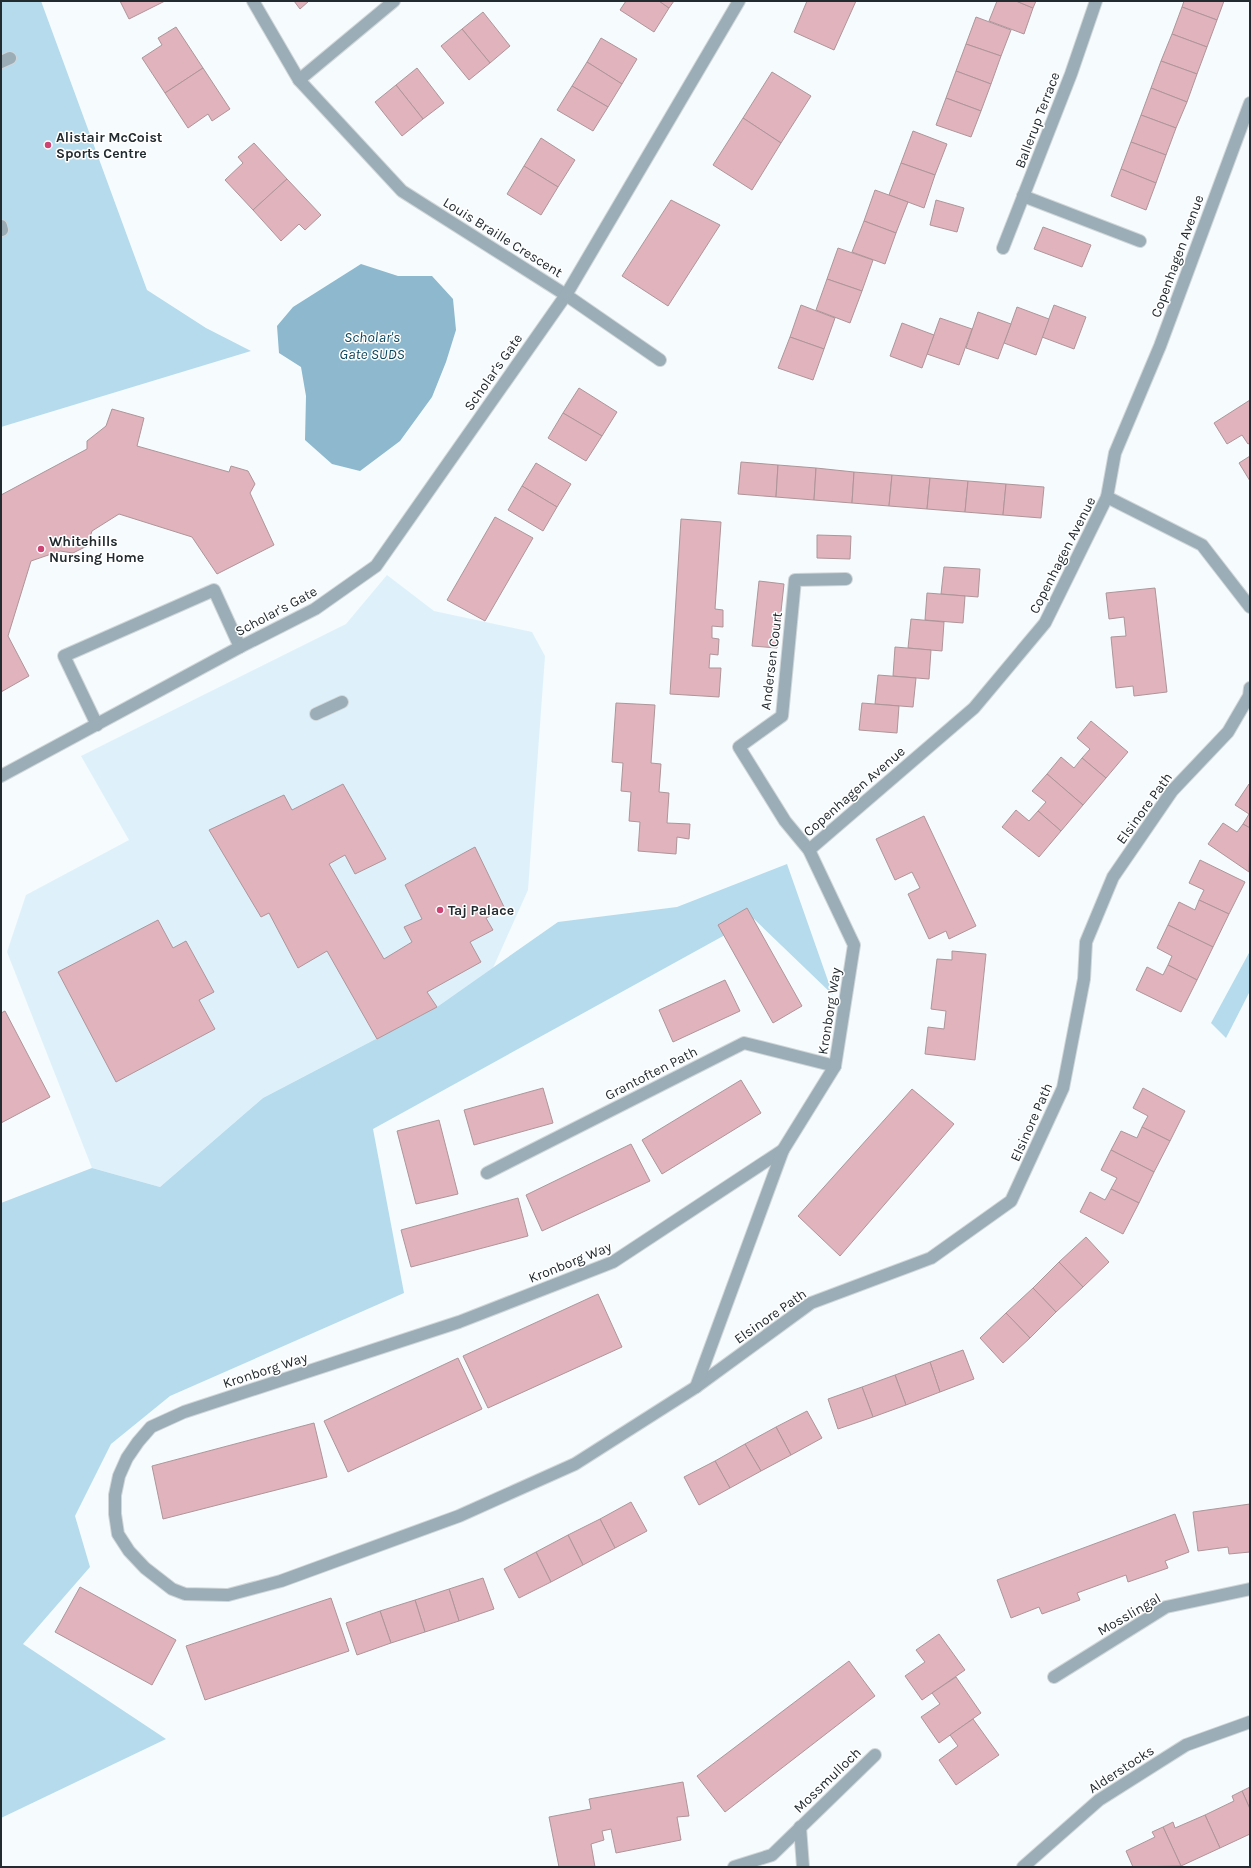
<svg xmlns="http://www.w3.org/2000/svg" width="1251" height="1868" font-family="Karla,sans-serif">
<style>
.built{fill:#def1fb}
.green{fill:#b5dbed}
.water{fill:#8db8cd}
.building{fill:#e0b3bd;stroke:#ae959a}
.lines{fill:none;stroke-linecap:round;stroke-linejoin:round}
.minor-casing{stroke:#d0d6d9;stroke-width:14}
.minor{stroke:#9badb6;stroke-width:12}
.poi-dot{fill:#ce4274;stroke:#fff;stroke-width:1.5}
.labels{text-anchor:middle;stroke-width:3;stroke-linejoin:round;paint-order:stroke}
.street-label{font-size:14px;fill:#222b30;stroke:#fff}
.poi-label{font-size:14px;font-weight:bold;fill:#222b30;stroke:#fff;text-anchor:start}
.water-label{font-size:15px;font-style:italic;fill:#0d475d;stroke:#fff}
</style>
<rect width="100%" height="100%" fill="#f6fbfe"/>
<polygon class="built" points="387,575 434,611 532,632 545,656 528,890 493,968 437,1007 263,1098 160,1187 92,1168 7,952 26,895 129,840 81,756 346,624"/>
<g class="green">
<polygon points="1,1 41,1 147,290 206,328 251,351 1,427"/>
<polygon points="787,864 833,995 754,919 373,1129 404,1293 170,1396 111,1444 75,1516 90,1567 23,1644 166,1739 1,1818 1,1203 92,1168 160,1187 263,1098 437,1007 558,922 677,907"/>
<polygon points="1250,951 1250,991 1226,1038 1211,1023"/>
</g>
<polygon class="water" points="361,264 398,276 432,276 453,299 456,330 446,362 432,397 400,441 360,471 332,464 305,440 306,396 301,367 279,353 277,326 293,307"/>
<g class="building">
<polygon points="120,1 165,1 129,19"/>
<polygon points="294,1 309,1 300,9"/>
<polygon points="626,1 659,1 669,8 654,32 620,10"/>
<polygon points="659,1 674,1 669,8"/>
<polygon points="807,1 856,1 834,50 794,32"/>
<polygon points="997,1 1016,1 1033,8 1024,34 989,21"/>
<polygon points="1016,1 1036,1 1033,8"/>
<polygon points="1184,1 1224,1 1217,20 1182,7"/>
<polygon points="1182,7 1217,20 1207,47 1172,34"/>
<polygon points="483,12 510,46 490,63 462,29"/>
<polygon points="976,17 1011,30 1001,56 966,44"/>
<polygon points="176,27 203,68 165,93 142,58 162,45 158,38"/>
<polygon points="462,29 490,63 469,80 441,46"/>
<polygon points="1172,34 1207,47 1197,74 1161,61"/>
<polygon points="601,38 637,59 622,84 587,62"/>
<polygon points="966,44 1001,56 991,84 956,71"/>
<polygon points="1161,61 1197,74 1187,102 1151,88"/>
<polygon points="587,62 622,84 608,107 572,86"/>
<polygon points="203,68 230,109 212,121 208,114 188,128 165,93"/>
<polygon points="417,68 444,103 423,119 396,85"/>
<polygon points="956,71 991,84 981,111 946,98"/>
<polygon points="772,72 811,96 781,143 743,118"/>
<polygon points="396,85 423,119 402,136 375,102"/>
<polygon points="572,86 608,107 593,131 557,110"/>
<polygon points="1151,88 1187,102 1176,128 1141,115"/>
<polygon points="946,98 981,111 971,137 936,125"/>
<polygon points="1141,115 1176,128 1166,155 1131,142"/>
<polygon points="743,118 781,143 752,190 713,165"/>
<polygon points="913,131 947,144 935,175 901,163"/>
<polygon points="541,138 575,160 558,187 524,166"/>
<polygon points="1131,142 1166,155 1156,183 1121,169"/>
<polygon points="254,143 287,179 253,210 225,180 243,163 238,157"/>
<polygon points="901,163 935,175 924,208 889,195"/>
<polygon points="524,166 558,187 541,215 507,194"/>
<polygon points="1121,169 1156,183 1146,210 1111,196"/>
<polygon points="287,179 321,215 305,230 299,224 281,241 253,210"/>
<polygon points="875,190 908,202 896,233 864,221"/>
<polygon points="671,200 720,225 668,306 622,276"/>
<polygon points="936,200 964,208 957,232 930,225"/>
<polygon points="864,221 896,233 885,264 852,252"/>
<polygon points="1043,227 1091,245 1082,267 1034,249"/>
<polygon points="838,248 873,260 862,291 827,279"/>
<polygon points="827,279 862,291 850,323 816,310"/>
<polygon points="801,305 835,318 824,349 790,337"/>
<polygon points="1054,305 1086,317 1074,349 1042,337"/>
<polygon points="1017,307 1049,319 1036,355 1004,343"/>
<polygon points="978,312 1011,324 998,359 966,348"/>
<polygon points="940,318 972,329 959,365 927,354"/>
<polygon points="902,323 934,335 922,368 890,356"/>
<polygon points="790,337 824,349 813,380 778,368"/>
<polygon points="579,388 617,412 602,436 563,413"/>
<polygon points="1250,400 1250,443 1248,444 1242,435 1227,444 1214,423"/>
<polygon points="112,409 144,418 137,446 229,472 231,466 248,471 255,484 250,493 274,545 217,574 192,537 119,514 92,531 87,546 73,553 60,551 31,561 8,636 29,676 1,692 1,495 87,449 87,441 106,426"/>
<polygon points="563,413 602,436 586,461 548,438"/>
<polygon points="1250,456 1250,481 1239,463"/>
<polygon points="741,462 778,465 776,497 738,494"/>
<polygon points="536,463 571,484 557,507 522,486"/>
<polygon points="778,465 816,468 814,500 776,497"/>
<polygon points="816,468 854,472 852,503 814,500"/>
<polygon points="854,472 892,475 889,506 852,503"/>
<polygon points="892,475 930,478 927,509 889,506"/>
<polygon points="930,478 968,481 965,512 927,509"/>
<polygon points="968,481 1006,484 1003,515 965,512"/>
<polygon points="1006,484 1044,487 1041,518 1003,515"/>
<polygon points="522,486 557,507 543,531 508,510"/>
<polygon points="495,517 533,538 485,621 447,600"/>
<polygon points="681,519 721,522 715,609 723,610 723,627 712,626 712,638 719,639 718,655 710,654 709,668 721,668 719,697 670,694"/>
<polygon points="817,535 851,536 850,559 817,558"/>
<polygon points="944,567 980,569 978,597 941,594"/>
<polygon points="759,581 784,584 777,648 752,646"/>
<polygon points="1155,588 1167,692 1134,696 1133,686 1116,688 1111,637 1126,636 1124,617 1109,619 1106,593"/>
<polygon points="927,593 965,596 963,623 925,620"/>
<polygon points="911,619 944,622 942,651 908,648"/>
<polygon points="895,647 931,650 929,679 893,676"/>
<polygon points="878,675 916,678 913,707 875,704"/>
<polygon points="616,703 655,705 651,763 661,764 659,792 669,793 667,823 690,824 689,839 677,837 676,854 638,851 640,822 629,821 631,792 621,791 623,763 612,762"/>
<polygon points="862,703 899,706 897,733 859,730"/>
<polygon points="1091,721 1128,752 1106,778 1082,758 1090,749 1077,738"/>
<polygon points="1061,757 1074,768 1082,758 1106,778 1083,805 1047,774"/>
<polygon points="1047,774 1083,805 1061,831 1038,811 1046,802 1032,791"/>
<polygon points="343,784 386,859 355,874 345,855 329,864 384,959 412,942 404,927 422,919 405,885 475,847 505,909 486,918 493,930 470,942 481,962 427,992 437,1007 377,1039 327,951 298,968 269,913 261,917 209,830 284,795 292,810"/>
<polygon points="1249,784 1250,784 1250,828 1243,824 1249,814 1235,805"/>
<polygon points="1016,810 1029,821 1038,811 1061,831 1039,857 1002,827"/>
<polygon points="924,816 976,926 949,939 946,931 929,939 908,894 920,888 912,872 895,880 876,839"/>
<polygon points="1223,823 1237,832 1243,824 1250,828 1249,872 1208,844"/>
<polygon points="1200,860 1245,882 1229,914 1199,900 1204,890 1189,883"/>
<polygon points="1199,900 1229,914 1213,947 1168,925 1179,902 1195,910"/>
<polygon points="747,908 802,1006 773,1023 718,925"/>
<polygon points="158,920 173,948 186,941 214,992 199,1000 215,1029 116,1082 58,972"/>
<polygon points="1168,925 1213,947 1197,980 1168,965 1172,956 1157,948"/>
<polygon points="952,951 986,954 975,1060 925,1054 928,1027 944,1029 946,1011 931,1009 937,959 952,960"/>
<polygon points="1168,965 1197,980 1181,1012 1136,990 1147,967 1163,975"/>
<polygon points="725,980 740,1011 673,1042 659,1010"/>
<polygon points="5,1011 50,1097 1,1123 1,1013"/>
<polygon points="741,1080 761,1113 662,1174 642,1140"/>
<polygon points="543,1088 553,1123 474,1145 464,1110"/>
<polygon points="1143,1088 1185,1111 1170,1141 1142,1127 1148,1116 1133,1108"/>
<polygon points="912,1089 954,1124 840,1256 798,1216"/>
<polygon points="439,1120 458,1194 416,1204 397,1131"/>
<polygon points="1142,1127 1170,1141 1154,1172 1111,1150 1121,1131 1137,1138"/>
<polygon points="631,1144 650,1181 542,1231 526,1195"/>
<polygon points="1111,1150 1154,1172 1139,1203 1111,1189 1117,1178 1101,1170"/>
<polygon points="1111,1189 1139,1203 1123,1234 1080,1212 1090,1192 1105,1200"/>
<polygon points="518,1198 528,1236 411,1267 401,1230"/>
<polygon points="1086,1237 1109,1262 1083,1287 1059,1262"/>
<polygon points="1059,1262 1083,1287 1056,1312 1033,1288"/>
<polygon points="1033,1288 1056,1312 1030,1338 1006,1313"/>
<polygon points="598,1294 622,1347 488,1408 463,1356"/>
<polygon points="1006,1313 1030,1338 1003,1363 980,1338"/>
<polygon points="963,1350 974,1379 940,1392 930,1362"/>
<polygon points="458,1358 482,1409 348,1472 324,1421"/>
<polygon points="930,1362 940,1392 906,1405 895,1375"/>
<polygon points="895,1375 906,1405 873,1417 862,1387"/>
<polygon points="862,1387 873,1417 838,1429 828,1399"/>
<polygon points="807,1411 822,1438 791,1455 776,1427"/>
<polygon points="314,1423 327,1477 163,1519 152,1466"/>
<polygon points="776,1427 791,1455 761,1471 745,1444"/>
<polygon points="745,1444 761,1471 730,1488 715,1461"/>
<polygon points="715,1461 730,1488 699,1505 684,1477"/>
<polygon points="631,1502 647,1531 615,1548 600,1519"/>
<polygon points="1250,1504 1250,1552 1229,1554 1228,1547 1198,1551 1193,1512"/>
<polygon points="1175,1514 1189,1552 1165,1561 1168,1568 1128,1582 1126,1575 1077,1593 1080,1600 1042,1614 1039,1607 1011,1618 997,1580"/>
<polygon points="600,1519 615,1548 583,1565 568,1535"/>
<polygon points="568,1535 583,1565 551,1582 536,1552"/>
<polygon points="536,1552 551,1582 519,1598 504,1569"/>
<polygon points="483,1578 494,1609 459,1621 449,1589"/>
<polygon points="80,1587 176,1640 152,1685 55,1632"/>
<polygon points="449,1589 459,1621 425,1632 415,1600"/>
<polygon points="331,1598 349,1651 205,1700 186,1646"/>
<polygon points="415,1600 425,1632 391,1643 380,1611"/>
<polygon points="380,1611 391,1643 357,1655 346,1623"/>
<polygon points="939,1634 965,1670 922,1700 905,1676 925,1662 916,1650"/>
<polygon points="849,1661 875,1696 725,1812 697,1776"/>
<polygon points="956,1677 981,1713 939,1743 921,1717 940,1704 932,1693"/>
<polygon points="973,1719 999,1755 956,1785 939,1760 958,1746 950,1735"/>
<polygon points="683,1782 689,1816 677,1817 681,1840 616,1853 611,1829 602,1831 604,1840 591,1844 595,1867 559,1867 549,1817 591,1809 589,1799"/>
<polygon points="1250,1787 1250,1809 1242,1791"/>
<polygon points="1242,1791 1250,1809 1250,1834 1220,1848 1205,1815 1234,1801 1232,1796"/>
<polygon points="1205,1815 1220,1848 1181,1866 1163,1827 1173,1822 1175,1828"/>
<polygon points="1163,1827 1181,1866 1133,1867 1126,1851 1155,1837 1152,1832"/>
</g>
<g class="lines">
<g class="minor-casing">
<g id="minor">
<polyline points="253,1 299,80 402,191 566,295 660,360"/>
<polyline points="1,62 10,58"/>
<polyline points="299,80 394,1"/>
<polyline points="1023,196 1140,241"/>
<polyline points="1,226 2,230"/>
<polyline points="1003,248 1071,74 1096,1"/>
<polyline points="1107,497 1202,545 1250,607"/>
<polyline points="846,579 795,580 782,716 739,747 785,821 809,850 854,945 835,1066 783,1150 613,1262 459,1322 184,1412 151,1427 138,1442 127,1458 119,1476 115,1495 115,1514 118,1534 129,1551 145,1568 172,1589 185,1594 228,1595 281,1581 459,1516 575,1464 696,1387 811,1303 931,1258 1011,1201 1063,1088 1084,979 1086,942 1113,877 1172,791 1228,732 1249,696 1250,688"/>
<polyline points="316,714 342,702"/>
<polyline points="97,725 64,656 214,590 240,647"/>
<polyline points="1,776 240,647 315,609 376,566 566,295 739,1"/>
<polyline points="809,850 974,708 1045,623 1107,497 1115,453 1160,346 1250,103"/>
<polyline points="487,1173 744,1043 835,1066"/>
<polyline points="696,1387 783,1150"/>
<polyline points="1054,1677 1166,1607 1250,1589"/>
<polyline points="800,1827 803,1867"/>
<polyline points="734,1867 772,1855 875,1755"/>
<polyline points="1023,1867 1099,1800 1186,1745 1250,1722"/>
</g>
</g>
<use href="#minor" class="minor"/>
</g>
<g class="poi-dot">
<circle cx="48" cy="145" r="4"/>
<circle cx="41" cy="549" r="4"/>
<circle cx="440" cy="910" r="4"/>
</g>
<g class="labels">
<g class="street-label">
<text transform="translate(1037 120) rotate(-69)" y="5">Ballerup Terrace</text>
<text transform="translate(503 237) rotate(32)" y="5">Louis Braille Crescent</text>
<text transform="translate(1177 256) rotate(-70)" y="5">Copenhagen Avenue</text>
<text transform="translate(493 372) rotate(-55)" y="5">Scholar's Gate</text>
<text transform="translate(1062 555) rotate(-63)" y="5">Copenhagen Avenue</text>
<text transform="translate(276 611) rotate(-28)" y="5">Scholar's Gate</text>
<text transform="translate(771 661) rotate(-83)" y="5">Andersen Court</text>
<text transform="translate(854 791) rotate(-41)" y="5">Copenhagen Avenue</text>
<text transform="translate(1144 808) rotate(-54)" y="5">Elsinore Path</text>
<text transform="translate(829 1011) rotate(-81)" y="5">Kronborg Way</text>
<text transform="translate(651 1073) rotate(-27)" y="5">Grantoften Path</text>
<text transform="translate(1031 1122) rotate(-66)" y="5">Elsinore Path</text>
<text transform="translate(570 1262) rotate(-22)" y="5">Kronborg Way</text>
<text transform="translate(770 1316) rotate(-35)" y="5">Elsinore Path</text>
<text transform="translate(265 1370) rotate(-18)" y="5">Kronborg Way</text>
<text transform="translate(1129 1614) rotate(-30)" y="5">Mosslingal</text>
<text transform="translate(1121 1769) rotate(-33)" y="5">Alderstocks</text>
<text transform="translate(827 1780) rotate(-44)" y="5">Mossmulloch</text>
</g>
<g class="poi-label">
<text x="56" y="142">Alistair McCoist<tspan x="56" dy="16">Sports Centre</tspan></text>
<text x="49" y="546">Whitehills<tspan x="49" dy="16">Nursing Home</tspan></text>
<text x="448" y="915">Taj Palace</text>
</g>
<g class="water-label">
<text x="372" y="342">Scholar's<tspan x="372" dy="17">Gate SUDS</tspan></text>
</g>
</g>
<rect width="1251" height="1868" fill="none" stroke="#222b30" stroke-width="4"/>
</svg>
